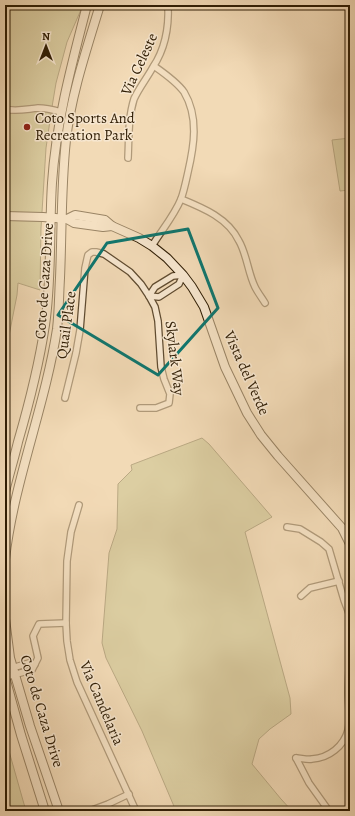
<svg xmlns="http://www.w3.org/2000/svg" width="355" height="816" font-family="Alegreya,serif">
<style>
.green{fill:#c0be8a;stroke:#786e47}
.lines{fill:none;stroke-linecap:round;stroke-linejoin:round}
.street-casing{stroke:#604c31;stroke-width:8}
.secondary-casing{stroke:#2f1d04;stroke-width:10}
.street{stroke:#f7e7d0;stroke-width:5.5}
.secondary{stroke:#f7e7d0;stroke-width:8}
.marked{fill:none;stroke:#0f766e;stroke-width:3;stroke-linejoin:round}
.poi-dot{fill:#8f2418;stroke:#f7e7d0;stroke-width:1.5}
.labels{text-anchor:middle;stroke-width:3;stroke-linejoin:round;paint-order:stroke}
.street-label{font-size:15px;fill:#2f1d04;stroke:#f7e7d0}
.poi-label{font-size:15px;fill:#2f1d04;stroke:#f7e7d0;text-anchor:start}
</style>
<rect width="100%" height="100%" fill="#f2dab7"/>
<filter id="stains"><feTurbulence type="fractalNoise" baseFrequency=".005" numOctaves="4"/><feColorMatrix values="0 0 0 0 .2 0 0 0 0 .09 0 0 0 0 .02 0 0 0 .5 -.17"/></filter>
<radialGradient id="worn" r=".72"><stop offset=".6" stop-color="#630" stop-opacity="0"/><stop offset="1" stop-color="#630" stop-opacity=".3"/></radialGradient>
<g class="green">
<polygon points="5,5 83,5 67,42 56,83 52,107 46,148 41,228 40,290 18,283 17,295 5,356"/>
<polygon points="350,138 350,190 340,191 332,140"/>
<polygon points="202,438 209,444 272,517 245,532 290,698 291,714 270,729 259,739 252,764 281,799 292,811 176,811 142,731 106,658 102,643 109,553 117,529 118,484 132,470 131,465"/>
<polygon points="5,737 26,811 5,811"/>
</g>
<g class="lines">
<g class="street-casing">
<g id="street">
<polyline points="349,7 350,7"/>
<path d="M5,109C16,112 27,109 38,108C46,108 54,110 61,112"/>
<path d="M128,158C129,138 128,118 134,99C139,88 147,78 153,67C165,49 169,26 168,5"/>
<path d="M181,199C203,208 228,218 239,241C247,255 248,273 255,287C258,293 262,298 265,303"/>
<path d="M152,246C161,231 174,216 181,199C184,191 186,181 188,172C194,146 199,117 184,92C177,82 164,73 154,66"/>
<polygon points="183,275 179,284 159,297 149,296 155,287 173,276"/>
<polyline points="65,398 76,353 80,330 85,268 87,259 88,255 92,252 96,252 104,254 130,272 141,284 149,296 155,307 158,321 161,367 164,379 170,394 169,403 156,408 140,408"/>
<polyline points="79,505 71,532 67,561 66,623 67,641 70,660 77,682 136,811"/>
<polyline points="287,527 300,529 321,542 329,549 344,600 350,616"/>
<polyline points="301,596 310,588 339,581"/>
<polyline points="5,670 29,663 35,664"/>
<polyline points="5,677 32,670 38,658 33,636 39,624 66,623"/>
<path d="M296,758C301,758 307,760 312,759C329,758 344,746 348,730C351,719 348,704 348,693C348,681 349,670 350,658"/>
<polyline points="296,758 309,783 329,811"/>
<polyline points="91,811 92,810 108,804 129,794"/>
</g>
</g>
<g class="secondary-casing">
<g id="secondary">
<polyline points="5,216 43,217 67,219 74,223 103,227 112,226"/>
<polyline points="67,219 75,215 105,220 112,226 139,238 152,246 167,258 183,275 192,287 204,307 225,367 247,413 261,435 278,456 342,528 350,544"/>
<path d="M5,492C9,475 14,459 18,442C29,404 39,365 45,325C52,278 49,230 52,183C56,122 72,63 87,5"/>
<path d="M5,559C14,481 45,407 57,329C59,312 59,295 60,278C62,232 61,186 66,140C71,95 87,48 100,5"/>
<polyline points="5,619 10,658 30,726 59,811"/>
<polyline points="5,677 21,735 45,811"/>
</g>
</g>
<use href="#street" class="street"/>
<use href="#secondary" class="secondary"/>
</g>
<path d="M0 0H355V816H0ZM188,229L218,308L158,375L58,315L107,243Z" fill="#f2dab7" fill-opacity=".55" fill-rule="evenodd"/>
<path class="marked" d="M188,229L218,308L158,375L58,315L107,243Z"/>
<circle class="poi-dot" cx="27" cy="127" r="4"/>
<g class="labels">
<g class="street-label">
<text transform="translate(139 64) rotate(-65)" y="5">Via Celeste</text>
<text transform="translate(44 281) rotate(-86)" y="5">Coto de Caza Drive</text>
<text transform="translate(66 325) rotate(-82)" y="5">Quail Place</text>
<text transform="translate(175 358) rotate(83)" y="5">Skylark Way</text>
<text transform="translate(247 373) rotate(66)" y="5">Vista del Verde</text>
<text transform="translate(102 703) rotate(67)" y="5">Via Candelaria</text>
<text transform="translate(42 711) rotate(73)" y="5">Coto de Caza Drive</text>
</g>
<g class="poi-label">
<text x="35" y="123">Coto Sports And<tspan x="35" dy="17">Recreation Park</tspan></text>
</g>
</g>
<rect width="355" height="816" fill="none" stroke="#f2dab7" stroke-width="20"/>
<rect x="6" y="6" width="343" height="804" fill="none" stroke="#2f1d04" stroke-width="2"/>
<rect x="10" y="10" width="335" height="796" fill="none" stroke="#2f1d04"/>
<g transform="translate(46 46)" stroke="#f7e7d0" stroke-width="3" paint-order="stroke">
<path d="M0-3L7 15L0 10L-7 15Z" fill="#2f1d04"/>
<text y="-6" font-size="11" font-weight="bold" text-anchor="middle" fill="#2f1d04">N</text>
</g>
<rect width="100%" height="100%" filter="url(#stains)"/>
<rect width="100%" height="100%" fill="url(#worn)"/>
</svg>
